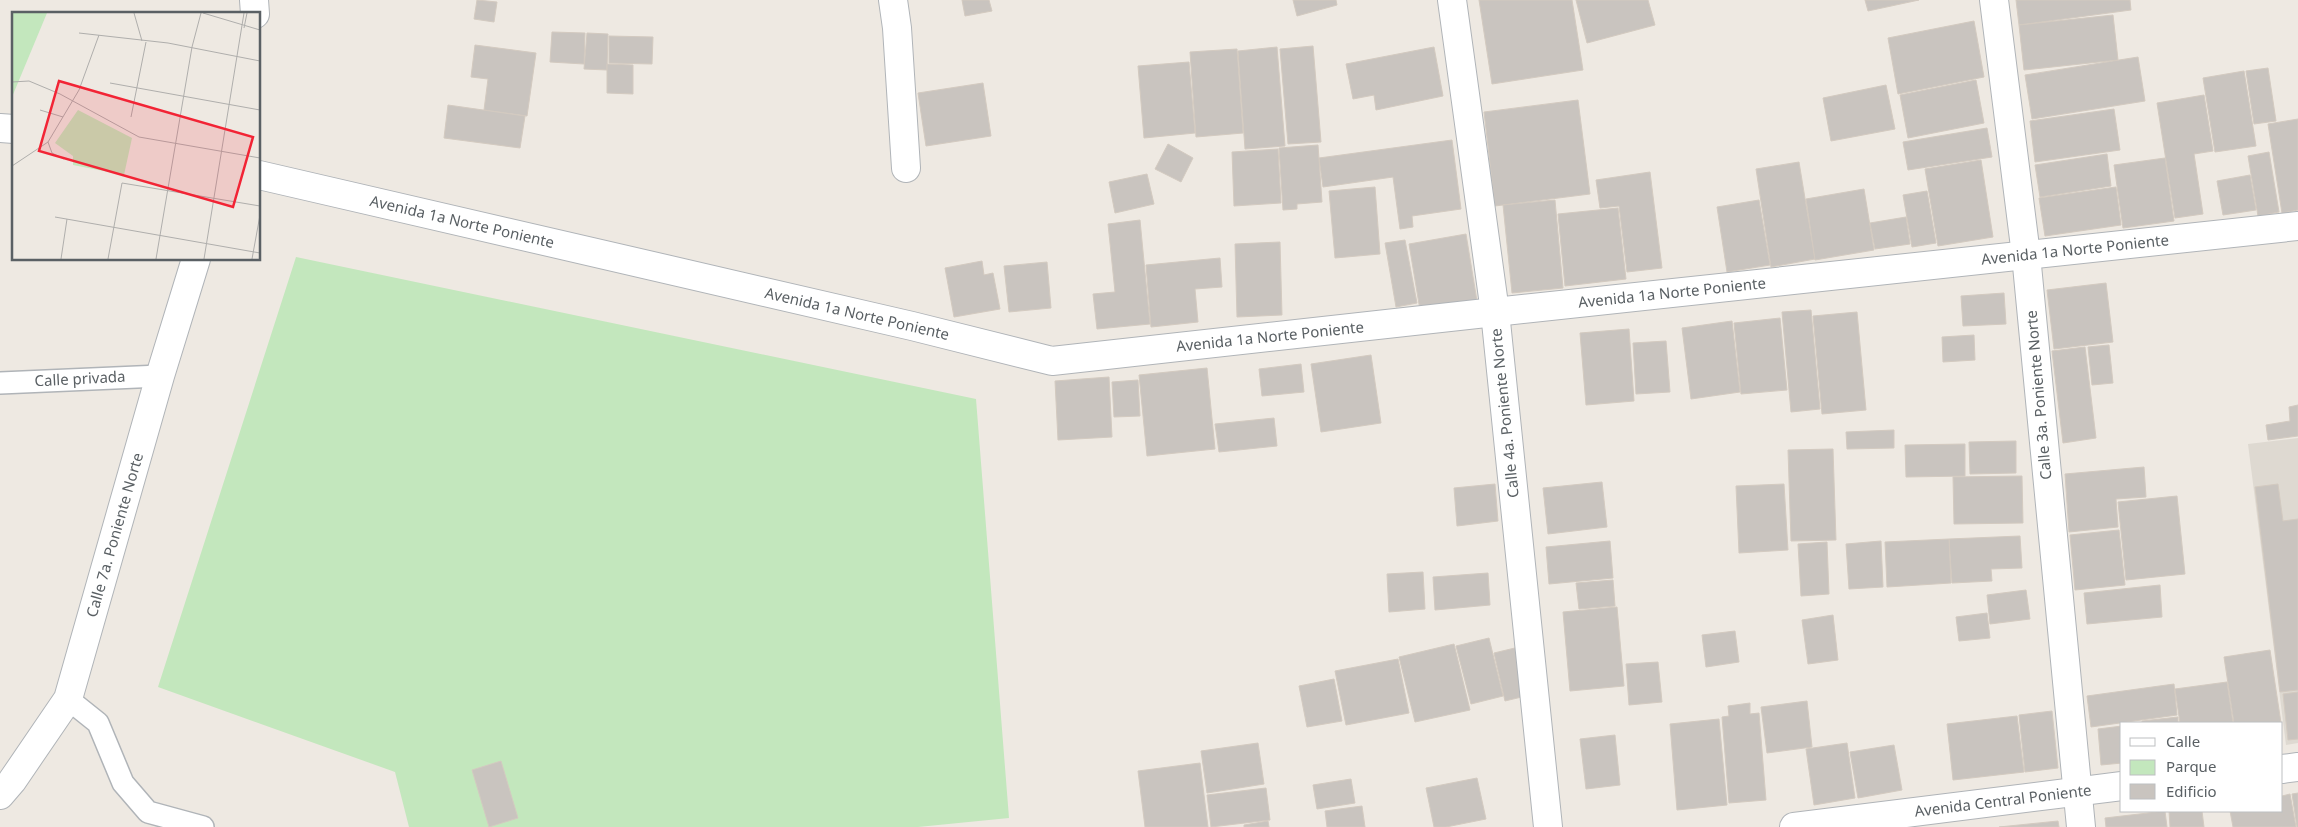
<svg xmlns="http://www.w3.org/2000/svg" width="2298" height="827" font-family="'Noto Sans',sans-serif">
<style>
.education{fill:#ded9d1}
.green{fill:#c3e7bd}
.building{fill:#c9c4bf;stroke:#d3cac0}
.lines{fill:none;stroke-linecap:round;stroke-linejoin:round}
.service-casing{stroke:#b0b4b8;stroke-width:24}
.minor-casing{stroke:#b0b4b8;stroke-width:30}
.service{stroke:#fff;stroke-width:21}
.minor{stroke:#fff;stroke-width:28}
.labels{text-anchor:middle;stroke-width:4;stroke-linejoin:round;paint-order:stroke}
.street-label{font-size:15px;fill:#5a6064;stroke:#fff}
.inset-road{fill:none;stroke:#afaeac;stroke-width:1}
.view{fill:#f22435;fill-opacity:0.15;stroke:#f22435;stroke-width:2.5}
.inset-edge{fill:none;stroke:#5a6064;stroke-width:2.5}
</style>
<rect width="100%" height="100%" fill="#eee9e2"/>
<polygon class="education" points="2298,438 2298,743 2286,745 2248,444"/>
<polygon class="green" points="296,257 976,399 1009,818 918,827 409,827 395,772 158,687"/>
<g class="building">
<polygon points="477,0 497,2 494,22 474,19"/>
<polygon points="962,0 989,0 992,11 965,16"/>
<polygon points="1293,0 1336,0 1337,5 1297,16"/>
<polygon points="1479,0 1572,0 1583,70 1492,84"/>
<polygon points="1576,0 1648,0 1655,25 1587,43"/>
<polygon points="1865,0 1919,0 1868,11"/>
<polygon points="2016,0 2130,0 2131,10 2019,25"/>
<polygon points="2113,15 2118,60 2024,70 2019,25"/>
<polygon points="1974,21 1984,77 1898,94 1888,38"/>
<polygon points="552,32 585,33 584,64 550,62"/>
<polygon points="587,33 608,34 607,70 584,69"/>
<polygon points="609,36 653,37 652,64 609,63"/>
<polygon points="475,45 536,53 527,116 484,110 488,79 471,77"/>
<polygon points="1313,46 1321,142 1288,144 1280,49"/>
<polygon points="1277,47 1285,146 1245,149 1238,51"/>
<polygon points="1434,47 1443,96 1376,110 1374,95 1353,99 1346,64"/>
<polygon points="1237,49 1243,133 1196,137 1190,52"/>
<polygon points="2138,57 2145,101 2032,119 2025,75"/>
<polygon points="1189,62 1195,133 1144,138 1138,66"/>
<polygon points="607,64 633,65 633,94 607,93"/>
<polygon points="2268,68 2276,121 2254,124 2246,71"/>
<polygon points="2244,71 2256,146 2215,152 2203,78"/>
<polygon points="1976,80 1984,123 1908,138 1900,95"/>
<polygon points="983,83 991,136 926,146 918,93"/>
<polygon points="1886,85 1895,129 1831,141 1823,98"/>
<polygon points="2204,95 2213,151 2194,154 2203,214 2175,218 2157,103"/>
<polygon points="1578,100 1590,194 1495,206 1484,112"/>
<polygon points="448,105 525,116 520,148 444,138"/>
<polygon points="2114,109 2120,150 2035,162 2030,121"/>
<polygon points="2298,119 2298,210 2282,213 2268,124"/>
<polygon points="1987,128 1992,157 1908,170 1903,142"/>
<polygon points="1452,140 1461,209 1412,216 1413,227 1400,229 1393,177 1323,187 1319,158"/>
<polygon points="1168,144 1193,158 1181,182 1155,169"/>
<polygon points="1318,145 1322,202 1297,204 1297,209 1283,210 1279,148"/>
<polygon points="1278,149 1281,203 1234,206 1232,152"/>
<polygon points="2269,152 2279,212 2258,216 2248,156"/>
<polygon points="2107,154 2111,186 2040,197 2035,165"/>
<polygon points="2165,158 2174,221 2123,228 2114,165"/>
<polygon points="1981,160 1993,237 1938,246 1925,169"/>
<polygon points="1799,162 1815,259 1771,267 1756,169"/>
<polygon points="1650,172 1662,268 1627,272 1619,206 1600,208 1596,180"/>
<polygon points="1147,174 1154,204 1115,213 1109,182"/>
<polygon points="2250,175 2256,210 2223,215 2217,181"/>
<polygon points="1375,187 1380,254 1335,258 1329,191"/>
<polygon points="2116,187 2121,225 2045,236 2039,198"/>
<polygon points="1864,189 1874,250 1815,260 1806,199"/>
<polygon points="1927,191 1936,243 1912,247 1903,195"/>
<polygon points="1555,200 1563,288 1512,293 1503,205"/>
<polygon points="1759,200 1770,265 1727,272 1717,207"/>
<polygon points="1618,208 1626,279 1565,286 1558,214"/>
<polygon points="1906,217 1910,244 1875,249 1870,223"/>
<polygon points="1140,220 1150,324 1097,329 1093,294 1115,292 1108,224"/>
<polygon points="1466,234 1477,301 1420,310 1409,244"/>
<polygon points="1405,240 1417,303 1396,307 1385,243"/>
<polygon points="1280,242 1282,315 1237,317 1235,244"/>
<polygon points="1220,258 1222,287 1195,289 1198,322 1151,327 1146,265"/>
<polygon points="982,261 984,275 993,273 1000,309 954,317 945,268"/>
<polygon points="1047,262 1051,308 1009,312 1004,266"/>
<polygon points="2106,283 2113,342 2054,349 2047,290"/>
<polygon points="2004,293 2006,324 1963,326 1961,296"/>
<polygon points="1811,310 1820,409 1791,412 1782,312"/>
<polygon points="1857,312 1866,410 1822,414 1813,316"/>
<polygon points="1780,318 1787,390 1741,394 1734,323"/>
<polygon points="1732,321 1740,392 1691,399 1682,328"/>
<polygon points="1629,329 1634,401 1586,405 1580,333"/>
<polygon points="1974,335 1975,360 1943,362 1942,337"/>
<polygon points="1666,341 1670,392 1636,394 1633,343"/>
<polygon points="2109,345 2113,383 2092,385 2088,347"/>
<polygon points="2085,347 2096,438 2063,443 2052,351"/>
<polygon points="1371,355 1381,423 1321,432 1311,364"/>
<polygon points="1301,364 1304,392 1262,396 1259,369"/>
<polygon points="1207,368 1215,449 1147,456 1139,375"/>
<polygon points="1109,377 1112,437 1058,440 1055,381"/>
<polygon points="1138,380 1140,416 1114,417 1112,382"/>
<polygon points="2298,405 2298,436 2268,440 2266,425 2290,421 2289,407"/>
<polygon points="1274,418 1277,446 1219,452 1215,424"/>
<polygon points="1894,430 1894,448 1847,449 1846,432"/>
<polygon points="2016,441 2016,473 1970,474 1969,442"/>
<polygon points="1965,444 1965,476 1906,477 1905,445"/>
<polygon points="1833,449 1836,540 1791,541 1788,450"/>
<polygon points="2144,467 2146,497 2116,499 2118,527 2069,532 2065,474"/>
<polygon points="2022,476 2023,523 1954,524 1953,477"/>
<polygon points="1602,482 1607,527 1548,534 1543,488"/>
<polygon points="1495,484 1498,521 1457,526 1454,488"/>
<polygon points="1784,484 1788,550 1739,553 1736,486"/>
<polygon points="2278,484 2283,521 2298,519 2298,690 2280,692 2255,487"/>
<polygon points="2177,496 2185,574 2126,580 2118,502"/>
<polygon points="2119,530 2125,585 2075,590 2070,535"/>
<polygon points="2020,536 2022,568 1991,569 1992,581 1952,583 1949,539"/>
<polygon points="1949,539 1951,583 1887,587 1885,542"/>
<polygon points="1610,541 1613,578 1549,584 1546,547"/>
<polygon points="1881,541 1883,587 1849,589 1846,544"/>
<polygon points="1827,542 1829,594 1801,596 1798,544"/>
<polygon points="1423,572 1425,609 1389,612 1387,574"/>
<polygon points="1488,573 1490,605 1435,610 1433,577"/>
<polygon points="1613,580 1615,606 1579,609 1576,583"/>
<polygon points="2160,585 2162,617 2087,624 2084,593"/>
<polygon points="2026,590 2030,619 1990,624 1987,595"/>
<polygon points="1617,607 1624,686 1570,691 1563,612"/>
<polygon points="1987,613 1990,638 1959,641 1956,617"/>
<polygon points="1833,615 1838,660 1808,664 1802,620"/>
<polygon points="1735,631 1739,662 1706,667 1702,635"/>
<polygon points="1489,638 1503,696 1471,704 1456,646"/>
<polygon points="1454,644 1470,710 1415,722 1399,657"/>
<polygon points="1519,647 1530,695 1505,701 1494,653"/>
<polygon points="2270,650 2281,723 2234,723 2224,657"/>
<polygon points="1398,659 1409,713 1346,725 1335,671"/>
<polygon points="1658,662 1662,702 1629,705 1626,664"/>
<polygon points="1334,679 1342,721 1307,727 1299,686"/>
<polygon points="2227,682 2233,723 2180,723 2175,689"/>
<polygon points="2174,684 2177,715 2091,727 2087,696"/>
<polygon points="2298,692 2298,739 2288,740 2283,694"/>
<polygon points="1807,701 1812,747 1767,753 1761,707"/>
<polygon points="1750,703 1750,714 1759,713 1766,800 1729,803 1722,717 1729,716 1728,706"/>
<polygon points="2052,711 2058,768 2025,772 2019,715"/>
<polygon points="2017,716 2024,772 1953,780 1947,724"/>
<polygon points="2178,717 2178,723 2142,723 2142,721"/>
<polygon points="1719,719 1727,805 1677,810 1670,724"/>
<polygon points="2122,726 2122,763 2101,765 2098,729"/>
<polygon points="1615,735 1620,785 1586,789 1580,739"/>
<polygon points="1258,743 1264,784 1207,793 1201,751"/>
<polygon points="1847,743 1855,798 1814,805 1806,749"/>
<polygon points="1894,745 1902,790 1858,798 1850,752"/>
<polygon points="501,761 518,818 489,827 472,770"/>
<polygon points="1200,763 1208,827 1145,827 1138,771"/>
<polygon points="1477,778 1486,819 1446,827 1434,827 1426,788"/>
<polygon points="1351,779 1355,803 1317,809 1313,785"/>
<polygon points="1266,788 1270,820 1211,827 1207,795"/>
<polygon points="2298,793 2298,827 2297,827 2292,794"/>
<polygon points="2290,794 2296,827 2233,827 2230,811 2282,811 2282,796"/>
<polygon points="1362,806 1365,827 1327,827 1325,811"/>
<polygon points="2165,811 2167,827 2106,827 2105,818"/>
<polygon points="2169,811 2202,811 2204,827 2170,827"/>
<polygon points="1268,821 1269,827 1244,827 1244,825"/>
<polygon points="2058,821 2059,827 1999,827"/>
</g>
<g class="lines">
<g class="service-casing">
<g id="service">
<polyline points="0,383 160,376"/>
<polyline points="68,699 98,723 123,783 148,812 203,827"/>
</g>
</g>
<g class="minor-casing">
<g id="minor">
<polyline points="254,0 255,14"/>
<polyline points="893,0 897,28 906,168"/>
<polyline points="1452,0 1495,312 1548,827"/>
<polyline points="1994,0 2026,255 2081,827"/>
<polyline points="0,128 14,129"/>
<polyline points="259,175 912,326 1052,361 1495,312 2298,226"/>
<polyline points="2282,769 2298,767"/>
<polyline points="0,795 12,781 68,699 160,376 196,259"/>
<polyline points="1794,827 2122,786"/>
</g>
</g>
<use href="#service" class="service"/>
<use href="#minor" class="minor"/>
</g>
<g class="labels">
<g class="street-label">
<text transform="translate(462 222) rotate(13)" y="5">Avenida 1a Norte Poniente</text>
<text transform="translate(2075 250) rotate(-6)" y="5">Avenida 1a Norte Poniente</text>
<text transform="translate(1672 293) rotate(-6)" y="5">Avenida 1a Norte Poniente</text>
<text transform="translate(857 314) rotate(13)" y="5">Avenida 1a Norte Poniente</text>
<text transform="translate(1270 337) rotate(-6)" y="5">Avenida 1a Norte Poniente</text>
<text transform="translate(80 379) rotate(-3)" y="5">Calle privada</text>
<text transform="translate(2039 395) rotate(-95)" y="5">Calle 3a. Poniente Norte</text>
<text transform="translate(1505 413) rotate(-96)" y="5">Calle 4a. Poniente Norte</text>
<text transform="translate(115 535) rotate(-74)" y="5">Calle 7a. Poniente Norte</text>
<text transform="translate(2003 801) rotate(-7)" y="5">Avenida Central Poniente</text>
</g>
</g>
<g transform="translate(12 12)">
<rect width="248" height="248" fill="#eee9e2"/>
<path d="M0,1H35L0,85ZM66,98L120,126L112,163L61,153V144L43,131Z" fill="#c3e7bd"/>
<path class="inset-road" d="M122,1L130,29M191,1L248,18M232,16L235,1M67,21L156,31L248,49M0,70L17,69L48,82L127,125L248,146M98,71L248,98M28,98L51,105M119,105L134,30M36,130L40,141L52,147M0,154L36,130L67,78L87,23M43,205L248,241M49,247L55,207M96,247L110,171L248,194M144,247L180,35L189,1M192,247L232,1M240,247L248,203"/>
<path class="view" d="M47,69L241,125L221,195L27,139Z"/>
<rect width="248" height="248" class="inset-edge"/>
</g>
<rect x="2120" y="722" width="162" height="90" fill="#ffffff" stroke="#bdbfc1"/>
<rect x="2130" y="738" width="25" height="8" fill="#ffffff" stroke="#bdbfc1"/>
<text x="2166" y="747" font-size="15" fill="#5a6064">Calle</text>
<rect x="2130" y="760" width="25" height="15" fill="#c3e7bd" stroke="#bdbfc1"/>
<text x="2166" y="772" font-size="15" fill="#5a6064">Parque</text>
<rect x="2130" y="784" width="25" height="15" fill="#c9c4bf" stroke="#bdbfc1"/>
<text x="2166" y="797" font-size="15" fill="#5a6064">Edificio</text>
</svg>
